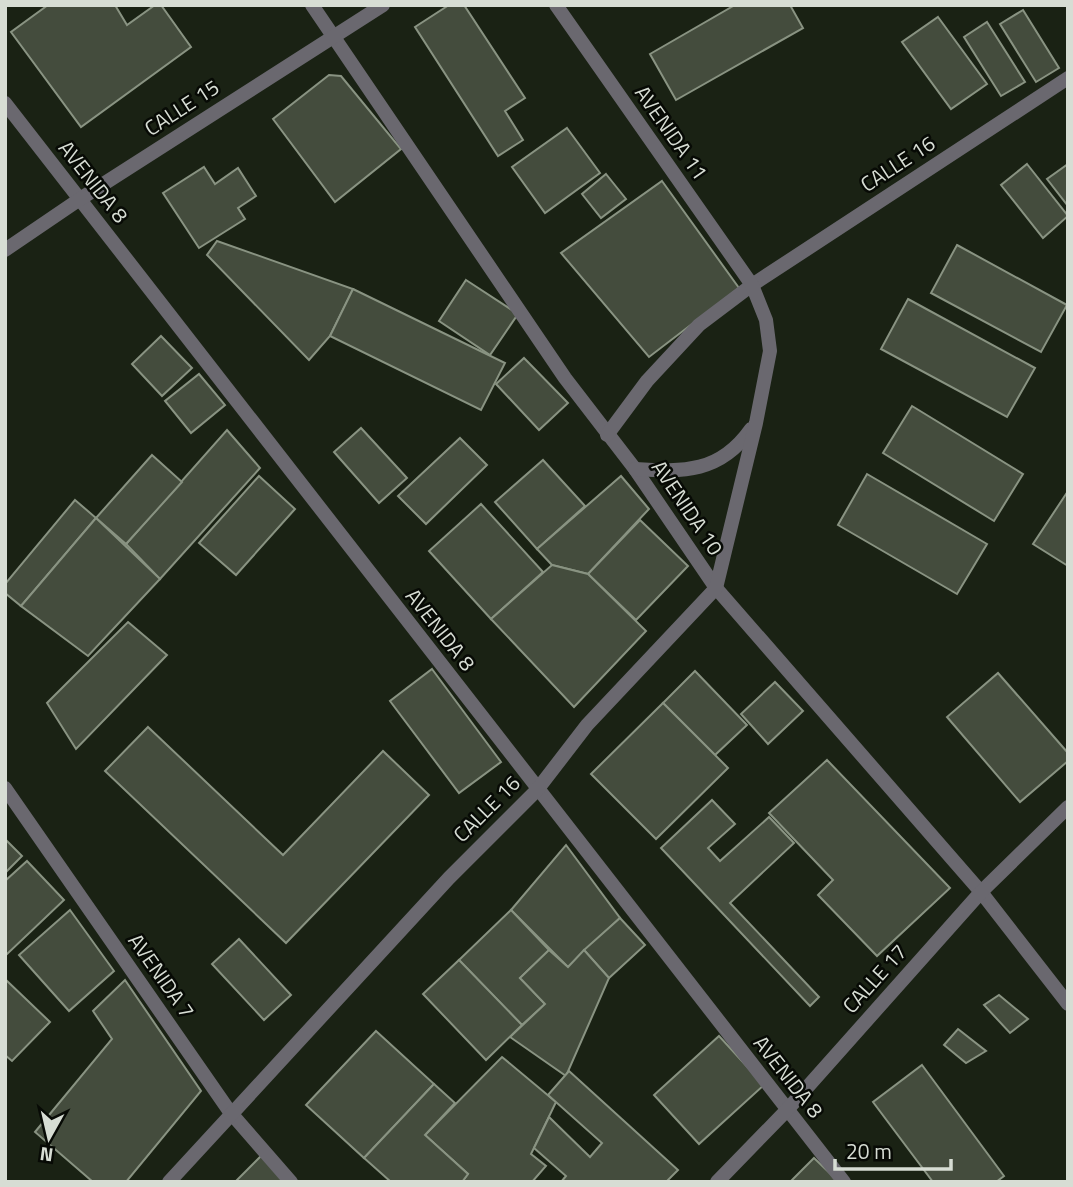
<svg xmlns="http://www.w3.org/2000/svg" width="1073" height="1187" font-family="'Titillium Web',sans-serif">
<style>
.building{fill:#444c3d;stroke:#899382;stroke-width:2}
.lines{fill:none;stroke-linecap:round;stroke-linejoin:round}
.minor{stroke:#6a686f;stroke-width:14}
.tertiary{stroke:#6a686f;stroke-width:14}
.labels{text-anchor:middle;stroke-width:5;stroke-linejoin:round;paint-order:stroke}
.street-label{font-size:21px;fill:#d7ddd4;stroke:#070a05}
</style>
<rect width="100%" height="100%" fill="#1a2214"/>
<g class="building">
<polygon points="48,5 115,5 127,25 155,5 161,5 191,47 81,127 11,32"/>
<polygon points="449,5 464,5 525,98 505,111 523,140 498,156 415,27"/>
<polygon points="735,5 790,5 803,28 676,100 650,54"/>
<polygon points="1023,10 1059,68 1036,82 1000,24"/>
<polygon points="938,17 987,84 951,109 902,42"/>
<polygon points="987,22 1025,82 1001,96 964,37"/>
<polygon points="329,75 341,76 401,149 335,202 273,119"/>
<polygon points="567,128 600,173 545,213 512,167"/>
<polygon points="1027,164 1068,216 1043,238 1001,185"/>
<polygon points="1068,164 1068,206 1047,179"/>
<polygon points="204,167 215,184 238,168 256,196 238,208 245,219 199,248 163,193"/>
<polygon points="606,174 626,199 601,218 582,194"/>
<polygon points="662,181 739,288 649,357 561,253"/>
<polygon points="217,241 353,289 330,336 309,360 207,255"/>
<polygon points="957,245 1067,305 1041,352 931,293"/>
<polygon points="466,280 518,314 490,355 439,321"/>
<polygon points="353,289 505,363 481,410 330,336"/>
<polygon points="908,299 1035,368 1007,417 881,349"/>
<polygon points="161,336 192,368 162,396 132,364"/>
<polygon points="524,358 568,403 539,430 496,384"/>
<polygon points="199,374 225,405 191,433 165,401"/>
<polygon points="912,406 1023,474 994,521 883,453"/>
<polygon points="361,428 407,478 379,503 334,452"/>
<polygon points="227,430 260,468 160,579 126,544"/>
<polygon points="460,438 487,465 426,524 398,496"/>
<polygon points="152,455 182,482 126,544 96,518"/>
<polygon points="543,460 585,506 537,549 495,502"/>
<polygon points="867,474 987,544 957,594 838,525"/>
<polygon points="259,476 295,509 236,575 199,543"/>
<polygon points="621,476 649,509 588,574 552,565 537,549"/>
<polygon points="1068,491 1068,566 1033,544"/>
<polygon points="75,500 96,518 21,606 5,593 5,584"/>
<polygon points="481,504 543,572 491,619 429,551"/>
<polygon points="96,518 160,579 88,656 21,606"/>
<polygon points="640,520 688,566 636,620 588,574"/>
<polygon points="552,565 588,574 646,631 574,707 491,619"/>
<polygon points="128,622 167,655 76,749 47,703"/>
<polygon points="432,669 501,762 459,793 390,701"/>
<polygon points="695,671 747,725 715,755 663,703"/>
<polygon points="998,673 1068,753 1068,761 1020,802 947,717"/>
<polygon points="775,682 803,711 768,744 741,714"/>
<polygon points="663,703 728,768 656,839 591,774"/>
<polygon points="148,727 283,855 383,751 429,795 286,943 105,771"/>
<polygon points="827,760 950,888 877,956 818,895 833,880 769,813"/>
<polygon points="712,800 735,824 708,848 720,861 769,817 794,843 730,903 819,997 810,1006 661,848"/>
<polygon points="5,839 22,856 5,873"/>
<polygon points="566,845 620,918 568,967 511,910"/>
<polygon points="27,861 64,900 5,956 5,881"/>
<polygon points="70,910 114,971 69,1011 19,955"/>
<polygon points="511,910 549,950 520,978 545,1004 522,1025 459,960"/>
<polygon points="620,918 645,945 609,978 584,950"/>
<polygon points="239,939 291,995 264,1020 212,964"/>
<polygon points="549,950 568,967 584,950 609,978 566,1076 510,1037 545,1004 520,978"/>
<polygon points="459,960 522,1025 486,1060 423,994"/>
<polygon points="5,979 50,1022 12,1061 5,1055"/>
<polygon points="125,980 201,1091 126,1182 93,1182 35,1132 112,1039 93,1011"/>
<polygon points="999,995 1028,1019 1010,1033 984,1005"/>
<polygon points="958,1029 986,1051 966,1063 944,1045"/>
<polygon points="376,1031 434,1084 364,1158 306,1105"/>
<polygon points="719,1036 764,1085 699,1144 654,1095"/>
<polygon points="502,1057 556,1102 531,1154 546,1166 532,1182 462,1182 468,1174 425,1135"/>
<polygon points="922,1065 1004,1176 996,1182 933,1182 873,1102"/>
<polygon points="569,1071 678,1170 666,1182 561,1182 566,1176 534,1148 549,1117 590,1157 602,1143 548,1095"/>
<polygon points="434,1084 455,1103 425,1135 468,1174 462,1182 391,1182 364,1158"/>
<polygon points="264,1153 293,1182 235,1182"/>
<polygon points="814,1158 839,1182 790,1182"/>
</g>
<g class="lines">
<g class="minor">
<polyline points="312,5 565,378 635,469 716,588 981,892 1068,1004"/>
<polyline points="5,103 844,1182"/>
<polyline points="607,435 647,381 699,325 752,285 1068,78"/>
<path d="M635,469C684,472 720,473 751,429"/>
<polyline points="5,788 230,1112 291,1182"/>
<polyline points="169,1182 449,878 537,790 587,725 716,588 756,423 770,351 766,320 752,285 556,5"/>
<polyline points="717,1182 787,1110 981,892 1068,807"/>
</g>
<polyline class="tertiary" points="5,250 80,199 383,5"/>
</g>
<g class="labels">
<g class="street-label">
<text transform="translate(182 108) rotate(-33)" y="7">CALLE 15</text>
<text transform="translate(671 133) rotate(55)" y="7">AVENIDA 11</text>
<text transform="translate(898 164) rotate(-33)" y="7">CALLE 16</text>
<text transform="translate(93 182) rotate(52)" y="7">AVENIDA 8</text>
<text transform="translate(687 508) rotate(56)" y="7">AVENIDA 10</text>
<text transform="translate(440 630) rotate(52)" y="7">AVENIDA 8</text>
<text transform="translate(487 809) rotate(-45)" y="7">CALLE 16</text>
<text transform="translate(161 976) rotate(55)" y="7">AVENIDA 7</text>
<text transform="translate(875 979) rotate(-48)" y="7">CALLE 17</text>
<text transform="translate(788 1077) rotate(52)" y="7">AVENIDA 8</text>
</g>
</g>
<rect width="1073" height="1187" fill="none" stroke="#d7ddd4" stroke-width="14"/>
<g transform="translate(49 1138) rotate(188)" stroke="#070a05" stroke-width="5" paint-order="stroke">
<path d="M0-5L12 26L0 18L-12 26Z" fill="#d7ddd4"/>
<text y="-10" font-size="19" font-weight="bold" text-anchor="middle" fill="#d7ddd4">N</text>
</g>
<path d="M835 1159v10h116v-10" fill="none" stroke="#d7ddd4" stroke-width="3.5"/>
<text x="846" y="1159" font-size="21" fill="#d7ddd4" stroke="#070a05" stroke-width="5" paint-order="stroke">20 m</text>
</svg>
